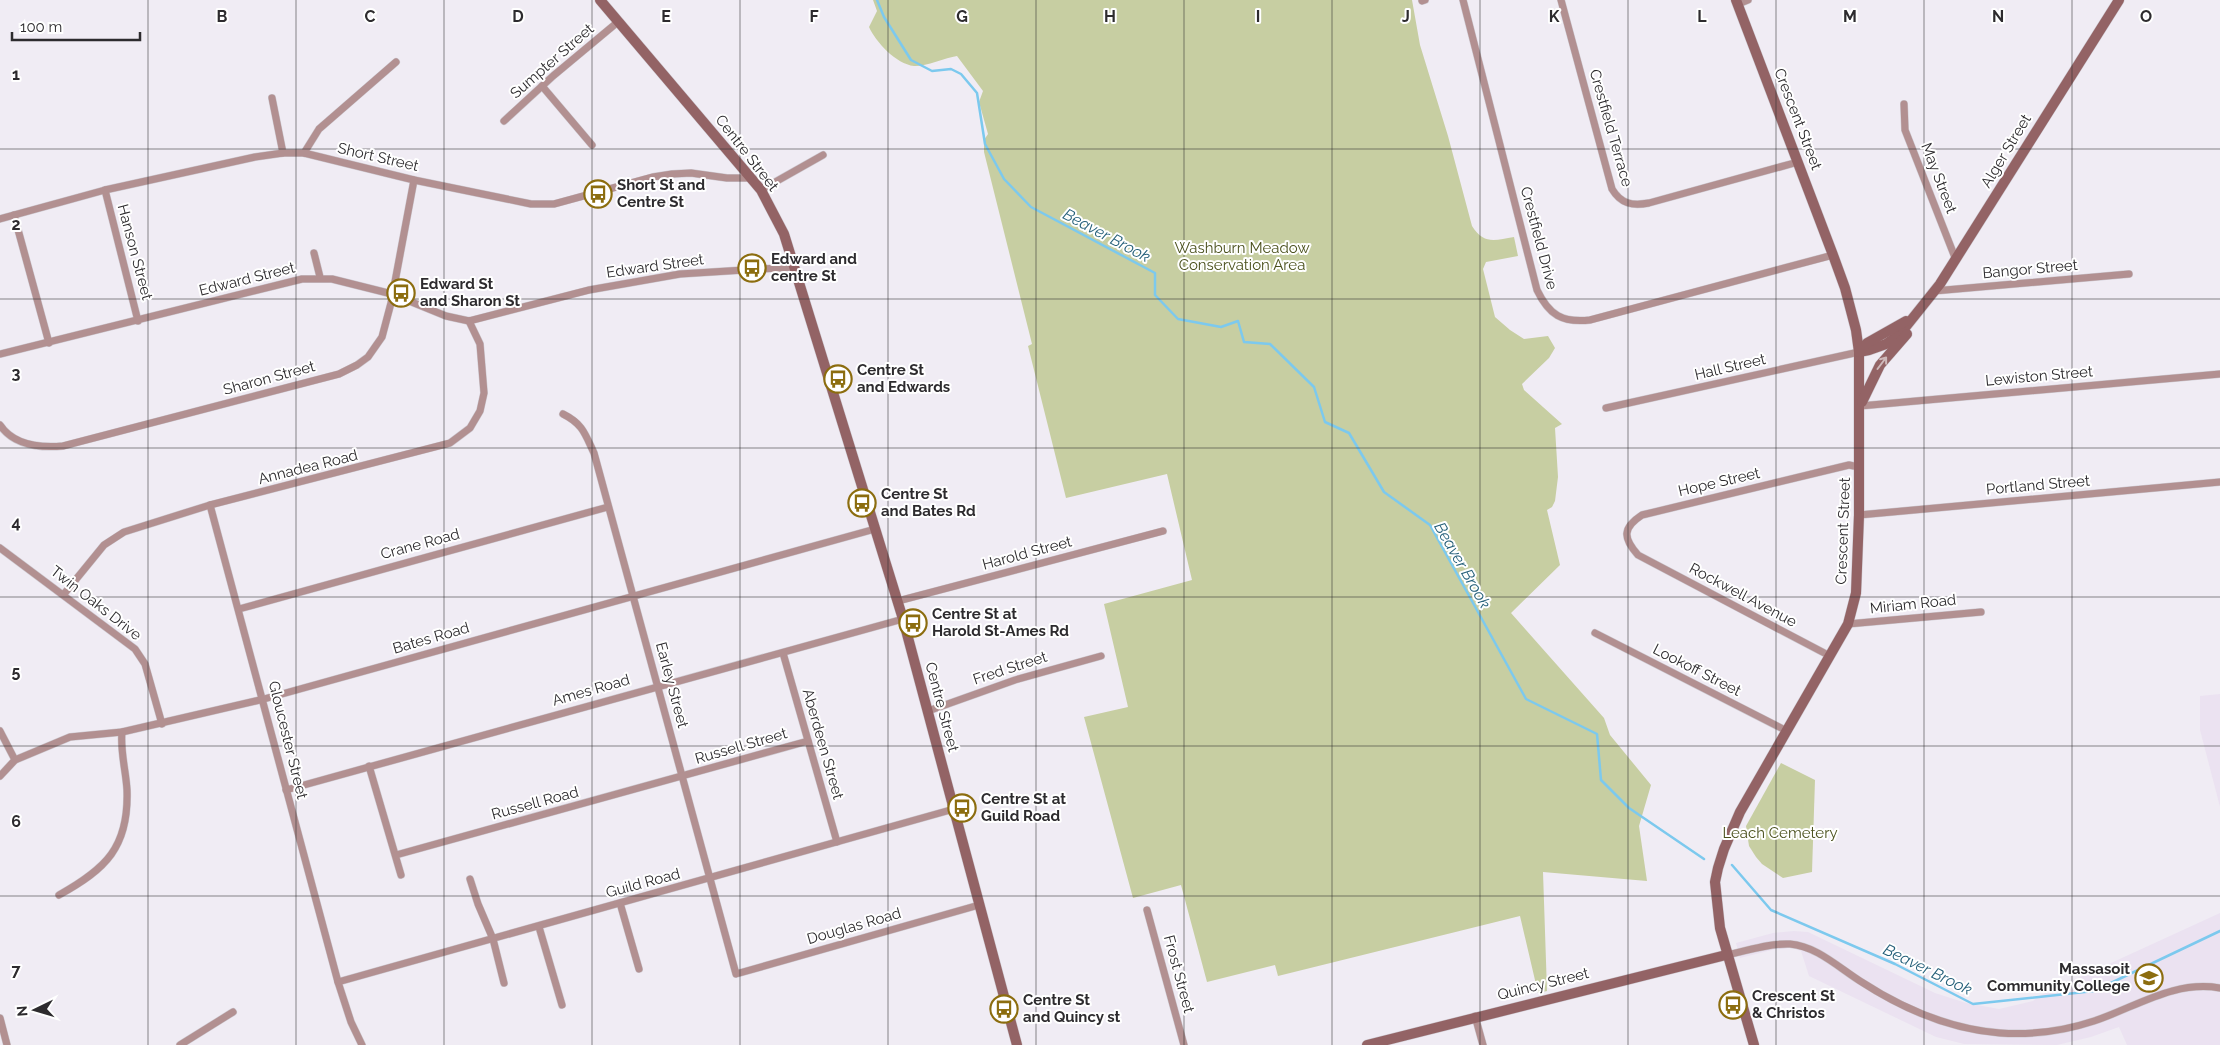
<svg xmlns="http://www.w3.org/2000/svg" width="2220" height="1045" font-family="Raleway,sans-serif">
<style>
.built{fill:#ebe2f1}
.green{fill:#c7cea2}
.lines{fill:none;stroke-linecap:round;stroke-linejoin:round}
.stream{stroke:#7cc9ee;stroke-width:2.5}
.street-casing{stroke:#cdc9d0;stroke-width:8}
.secondary-casing{stroke:#cdc9d0;stroke-width:11}
.street{stroke:#b29091;stroke-width:7}
.secondary{stroke:#936365;stroke-width:10}
.oneway{stroke:#ceb9ba}
.grid{fill:none;stroke:#2d2b2e;stroke-width:1;stroke-opacity:0.55}
.labels{text-anchor:middle;stroke-width:4;stroke-linejoin:round;paint-order:stroke}
.street-label{font-size:15px;fill:#2d2b2e;stroke:#fff}
.poi-label{font-size:15px;font-weight:bold;fill:#2d2b2e;stroke:#fff;text-anchor:start}
.park-label{font-size:15px;fill:#4a501c;stroke:#fff}
.water-label{font-size:16px;font-style:italic;fill:#245f79;stroke:#fff}
.grid-label{font-size:16px;text-anchor:middle;font-weight:bold;fill:#2d2b2e;stroke:#fff;stroke-width:4;stroke-linejoin:round;paint-order:stroke}
</style>
<rect width="100%" height="100%" fill="#f0ecf4"/>
<g class="built">
<polygon points="2220,694 2220,807 2200,730 2200,696"/>
<polygon points="2220,913 2220,1045 2127,1045 2119,1027 2091,1037 2057,1045 1964,1044 1936,1037 1809,976 1801,951 1792,948 1776,949 1740,958 1736,943 1773,933 1794,931 1808,932 1935,993 1966,1003 1999,1009 2033,1001 2039,996"/>
</g>
<g class="green">
<path d="M873,0H1412L1420,45L1448,136L1472,226C1484,245 1495,240 1514,237L1518,256L1486,262L1483,269L1495,317L1510,330L1524,339L1548,336L1555,348L1549,358L1522,384L1524,390L1562,424L1555,428L1558,477L1555,501L1552,507L1547,510L1560,565L1511,613L1604,718L1610,735L1651,785L1639,826L1647,881L1543,872L1547,991L1538,993L1520,916L1278,976L1275,965L1207,982L1181,885L1133,898L1084,717L1128,707L1104,604L1192,580L1167,474L1066,498L1028,346L1032,344L984,152V140L988,134L979,102L983,91L957,56C945,58 924,67 914,66C896,64 876,42 869,27L877,11Z"/>
<polygon points="1781,763 1815,780 1812,872 1783,878 1762,864 1756,857 1749,846 1746,826"/>
</g>
<g class="lines">
<g class="stream">
<polyline points="877,0 884,17 911,60 932,71 951,69 961,74 977,93 985,144 1004,179 1031,207 1155,273 1155,295 1178,319 1221,327 1238,321 1244,342 1270,344 1314,387 1325,422 1349,433 1384,492 1430,525 1526,699 1597,734 1601,780 1629,808 1704,859"/>
<polyline points="1732,865 1771,910 1895,964 1973,1004 2094,991 2220,931"/>
</g>
<g class="street-casing">
<g id="street">
<path d="M1463,0L1537,290C1549,315 1562,323 1590,320L1833,255"/>
<path d="M1561,0L1612,189C1621,204 1632,206 1649,203L1798,162"/>
<polyline points="1422,1 1425,0"/>
<polyline points="1738,4 1748,0"/>
<polyline points="542,86 592,145"/>
<polyline points="272,98 283,153"/>
<polyline points="1904,104 1905,130 1956,260"/>
<polyline points="504,121 553,76 619,21"/>
<polyline points="304,153 319,129 396,62"/>
<polyline points="105,190 138,321"/>
<polyline points="761,190 823,155"/>
<polyline points="14,215 49,343"/>
<polyline points="0,219 105,190 255,157 283,153 304,153 414,180 531,204 554,204 653,177 672,174 691,173 727,178 752,178"/>
<polyline points="314,253 320,277"/>
<polyline points="1934,291 2129,274"/>
<polyline points="0,354 302,279 332,279 392,294 446,316 469,321 589,290 680,274 794,267"/>
<polyline points="1860,406 2220,374"/>
<polyline points="1606,408 1859,352"/>
<path d="M563,414C583,424 585,434 594,453L736,974L979,905"/>
<path d="M0,425C14,446 40,448 63,446L339,374L357,365L368,357L382,337L391,303L414,180"/>
<polyline points="210,505 338,982 351,1022 362,1045"/>
<polyline points="1859,515 2220,482"/>
<polyline points="0,548 135,649 145,664 162,724"/>
<polyline points="64,594 104,545 124,532 210,505 450,443 470,428 480,411 484,393 480,344 469,321"/>
<polyline points="898,601 1163,531"/>
<polyline points="239,609 608,507"/>
<polyline points="1848,624 1981,612"/>
<polyline points="1595,633 1787,731"/>
<polyline points="783,653 837,842"/>
<path d="M1830,656L1638,555C1623,538 1622,528 1642,515L1849,465L1859,467"/>
<polyline points="928,711 1015,680 1101,656"/>
<polyline points="0,731 15,760"/>
<polyline points="369,766 401,875"/>
<polyline points="0,776 15,760 70,737 122,732 264,699 875,529"/>
<polyline points="286,790 903,619"/>
<polyline points="396,855 808,741"/>
<polyline points="470,879 478,904 493,939 504,983"/>
<path d="M59,895C106,869 129,847 127,790C126,771 120,751 122,732"/>
<polyline points="620,903 639,969"/>
<polyline points="1147,910 1184,1045"/>
<polyline points="539,927 562,1005"/>
<path d="M1726,955C1747,951 1769,943 1790,944C1816,946 1838,967 1860,981C1903,1009 1948,1029 2000,1033C2031,1035 2064,1031 2094,1021C2136,1007 2174,980 2220,988"/>
<polyline points="338,982 954,809"/>
<polyline points="1475,1016 1483,1045"/>
<polyline points="0,1018 7,1045"/>
<polyline points="180,1045 233,1012"/>
</g>
</g>
<g class="secondary-casing">
<g id="secondary">
<polyline points="600,0 761,190 784,234 903,619 1017,1045"/>
<polyline points="1736,0 1833,255 1845,288 1856,330 1859,352 1859,515 1856,593 1848,624 1740,812 1724,849 1718,868 1715,882 1720,928 1754,1045"/>
<polyline points="1859,352 1869,350 1886,344 1900,334 1940,284 2119,0"/>
<polyline points="1859,352 1867,343 1906,321"/>
<polyline points="1862,402 1880,365 1907,334"/>
<polyline points="1367,1045 1726,955"/>
</g>
</g>
<use href="#street" class="street"/>
<use href="#secondary" class="secondary"/>
</g>
<defs><path id="oneway-shaft" d="M-6 0H5M1.5-3L5.5 0L1.5 3" fill="none" stroke-width="1.6" stroke-linecap="round" stroke-linejoin="round" transform="scale(1.25)"/></defs>
<use class="oneway" href="#oneway-shaft" transform="translate(1882 363) rotate(-53)"/>
<path class="grid" d="M148,0V1045M296,0V1045M444,0V1045M592,0V1045M740,0V1045M888,0V1045M1036,0V1045M1184,0V1045M1332,0V1045M1480,0V1045M1628,0V1045M1776,0V1045M1924,0V1045M2072,0V1045M0,149H2220M0,299H2220M0,448H2220M0,597H2220M0,746H2220M0,896H2220"/>
<defs>
<g id="bus-ring" transform="scale(1.4375)"><circle r="9.5" fill="#fff" stroke="#8c6d0f" stroke-width="1.5"/><path d="M-5-6H5V4H4V6H2V4H-2V6H-4V4H-5ZM-3.5-4V0h7V-4ZM-3.5 1.2v1.5H-2V1.2ZM2 1.2v1.5H3.5V1.2Z" fill="#8c6d0f"/></g>
<g id="university-ring" transform="scale(1.4375)"><circle r="9.5" fill="#fff" stroke="#8c6d0f" stroke-width="1.5"/><path d="M0-5L7-2L0 1L-7-2ZM-4 1L0 2.5L4 1V4Q0 6-4 4Z" fill="#8c6d0f"/></g>
</defs>
<g fill-rule="evenodd">
<use href="#bus-ring" x="598" y="194"/>
<use href="#bus-ring" x="752" y="268"/>
<use href="#bus-ring" x="401" y="293"/>
<use href="#bus-ring" x="838" y="379"/>
<use href="#bus-ring" x="862" y="503"/>
<use href="#bus-ring" x="913" y="623"/>
<use href="#bus-ring" x="962" y="808"/>
<use href="#university-ring" x="2149" y="978"/>
<use href="#bus-ring" x="1733" y="1005"/>
<use href="#bus-ring" x="1004" y="1009"/>
</g>
<g class="labels">
<g class="street-label">
<text transform="translate(552 61) rotate(-41)" y="5">Sumpter Street</text>
<text transform="translate(1798 119) rotate(69)" y="5">Crescent Street</text>
<text transform="translate(1611 128) rotate(74)" y="5">Crestfield Terrace</text>
<text transform="translate(2006 151) rotate(-59)" y="5">Alger Street</text>
<text transform="translate(747 153) rotate(52)" y="5">Centre Street</text>
<text transform="translate(378 157) rotate(13)" y="5">Short Street</text>
<text transform="translate(1939 178) rotate(69)" y="5">May Street</text>
<text transform="translate(1539 238) rotate(75)" y="5">Crestfield Drive</text>
<text transform="translate(135 252) rotate(75)" y="5">Hanson Street</text>
<text transform="translate(655 266) rotate(-8)" y="5">Edward Street</text>
<text transform="translate(2030 269) rotate(-5)" y="5">Bangor Street</text>
<text transform="translate(247 279) rotate(-14)" y="5">Edward Street</text>
<text transform="translate(1730 367) rotate(-13)" y="5">Hall Street</text>
<text transform="translate(2039 376) rotate(-5)" y="5">Lewiston Street</text>
<text transform="translate(269 378) rotate(-15)" y="5">Sharon Street</text>
<text transform="translate(308 467) rotate(-14)" y="5">Annadea Road</text>
<text transform="translate(1719 482) rotate(-13)" y="5">Hope Street</text>
<text transform="translate(2038 485) rotate(-5)" y="5">Portland Street</text>
<text transform="translate(1843 531) rotate(-88)" y="5">Crescent Street</text>
<text transform="translate(420 544) rotate(-15)" y="5">Crane Road</text>
<text transform="translate(1027 553) rotate(-15)" y="5">Harold Street</text>
<text transform="translate(1743 595) rotate(28)" y="5">Rockwell Avenue</text>
<text transform="translate(96 603) rotate(38)" y="5">Twin Oaks Drive</text>
<text transform="translate(1913 604) rotate(-6)" y="5">Miriam Road</text>
<text transform="translate(431 638) rotate(-16)" y="5">Bates Road</text>
<text transform="translate(1010 668) rotate(-18)" y="5">Fred Street</text>
<text transform="translate(1697 670) rotate(27)" y="5">Lookoff Street</text>
<text transform="translate(672 685) rotate(75)" y="5">Earley Street</text>
<text transform="translate(591 690) rotate(-16)" y="5">Ames Road</text>
<text transform="translate(942 707) rotate(75)" y="5">Centre Street</text>
<text transform="translate(288 740) rotate(76)" y="5">Gloucester Street</text>
<text transform="translate(823 744) rotate(74)" y="5">Aberdeen Street</text>
<text transform="translate(741 746) rotate(-16)" y="5">Russell Street</text>
<text transform="translate(535 803) rotate(-15)" y="5">Russell Road</text>
<text transform="translate(643 883) rotate(-15)" y="5">Guild Road</text>
<text transform="translate(854 926) rotate(-16)" y="5">Douglas Road</text>
<text transform="translate(1179 974) rotate(75)" y="5">Frost Street</text>
<text transform="translate(1543 984) rotate(-14)" y="5">Quincy Street</text>
</g>
<g class="poi-label">
<text x="617" y="190">Short St and<tspan x="617" dy="17">Centre St</tspan></text>
<text x="771" y="264">Edward and<tspan x="771" dy="17">centre St</tspan></text>
<text x="420" y="289">Edward St<tspan x="420" dy="17">and Sharon St</tspan></text>
<text x="857" y="375">Centre St<tspan x="857" dy="17">and Edwards</tspan></text>
<text x="881" y="499">Centre St<tspan x="881" dy="17">and Bates Rd</tspan></text>
<text x="932" y="619">Centre St at<tspan x="932" dy="17">Harold St-Ames Rd</tspan></text>
<text x="981" y="804">Centre St at<tspan x="981" dy="17">Guild Road</tspan></text>
<text x="2130" y="974" text-anchor="end">Massasoit<tspan x="2130" dy="17">Community College</tspan></text>
<text x="1752" y="1001">Crescent St<tspan x="1752" dy="17">&amp; Christos</tspan></text>
<text x="1023" y="1005">Centre St<tspan x="1023" dy="17">and Quincy st</tspan></text>
</g>
<g class="park-label">
<text x="1242" y="253">Washburn Meadow<tspan x="1242" dy="17">Conservation Area</tspan></text>
<text x="1780" y="838">Leach Cemetery</text>
</g>
<g class="water-label">
<text transform="translate(1107 235) rotate(28)" y="6">Beaver Brook</text>
<text transform="translate(1463 565) rotate(60)" y="6">Beaver Brook</text>
<text transform="translate(1928 969) rotate(26)" y="6">Beaver Brook</text>
</g>
</g>
<g class="grid-label">
<text x="222" y="22">B</text>
<text x="370" y="22">C</text>
<text x="518" y="22">D</text>
<text x="666" y="22">E</text>
<text x="814" y="22">F</text>
<text x="962" y="22">G</text>
<text x="1110" y="22">H</text>
<text x="1258" y="22">I</text>
<text x="1406" y="22">J</text>
<text x="1554" y="22">K</text>
<text x="1702" y="22">L</text>
<text x="1850" y="22">M</text>
<text x="1998" y="22">N</text>
<text x="2146" y="22">O</text>
<text x="16" y="80">1</text>
<text x="16" y="230">2</text>
<text x="16" y="379">3</text>
<text x="16" y="528">4</text>
<text x="16" y="677">5</text>
<text x="16" y="827">6</text>
<text x="16" y="976">7</text>
</g>
<g transform="translate(35 1010) rotate(265)" stroke="#ffffff" stroke-width="4" paint-order="stroke">
<path d="M0-4L9 19L0 12L-9 19Z" fill="#2d2b2e"/>
<text y="-8" font-size="14" font-weight="bold" text-anchor="middle" fill="#2d2b2e">N</text>
</g>
<path d="M12 32v8h128v-8" fill="none" stroke="#2d2b2e" stroke-width="2.5"/>
<text x="20" y="32" font-size="15" fill="#2d2b2e" stroke="#ffffff" stroke-width="4" paint-order="stroke">100 m</text>
</svg>
